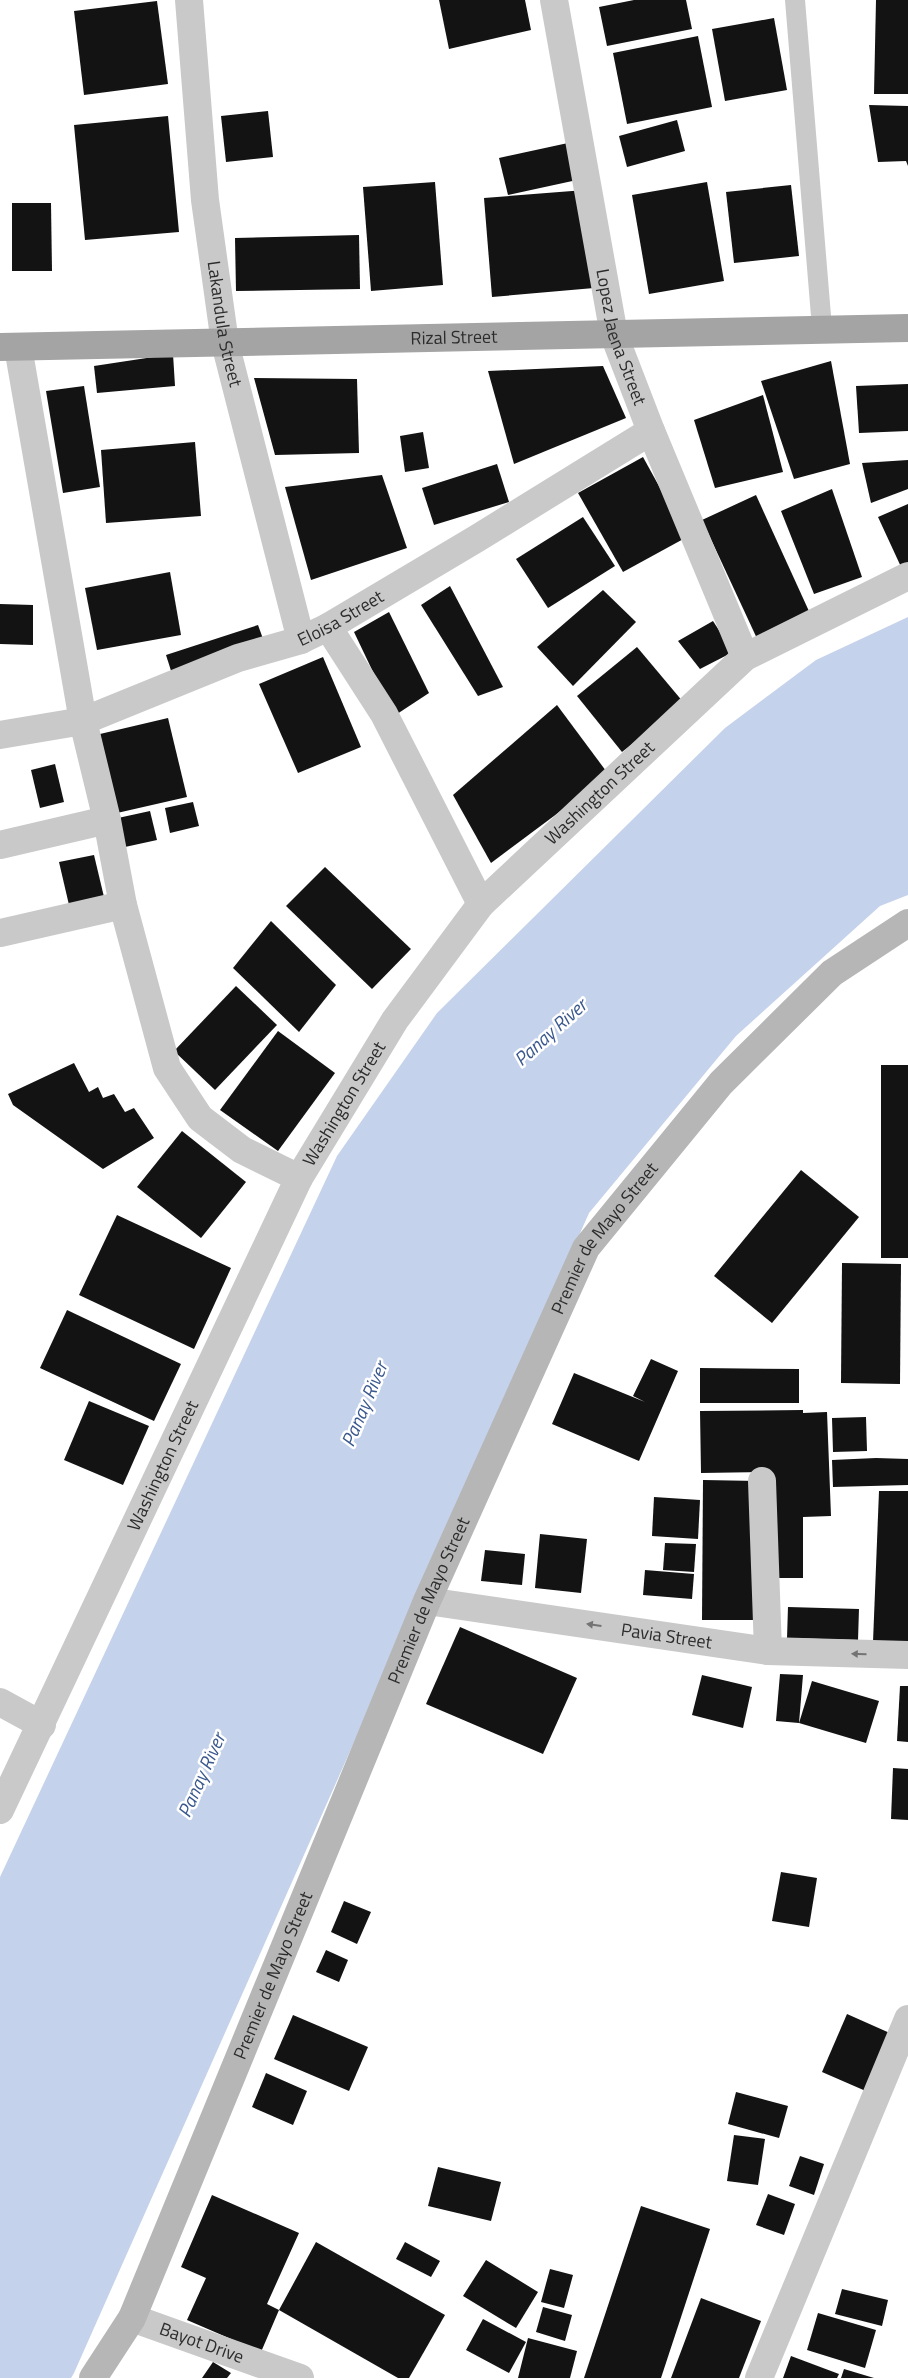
<svg xmlns="http://www.w3.org/2000/svg" width="908" height="2378" font-family="'Titillium Web',sans-serif">
<style>
.water{fill:#c5d2eb}
.building{fill:#131313}
.lines{fill:none;stroke-linecap:round;stroke-linejoin:round}
.service{stroke:#c9c9c9;stroke-width:20}
.minor{stroke:#c9c9c9;stroke-width:28}
.tertiary{stroke:#c9c9c9;stroke-width:28}
.secondary{stroke:#b6b6b6;stroke-width:28}
.primary{stroke:#a4a4a4;stroke-width:28}
.oneway{fill:#737373}
.labels{text-anchor:middle;stroke-width:5;stroke-linejoin:round;paint-order:stroke}
.street-label{font-size:18px;fill:#2c2c2c;stroke:#fff}
.water-label{font-size:19px;font-style:italic;fill:#3a588e;stroke:#fff}
</style>
<rect width="100%" height="100%" fill="#fff"/>
<polygon class="water" points="908,617 908,895 880,906 736,1036 589,1213 74,2373 71,2378 0,2378 0,1877 337,1156 437,1013 725,728 816,660"/>
<g class="building">
<polygon points="439,0 525,0 531,30 449,49"/>
<polygon points="634,0 686,0 692,29 607,46 599,7"/>
<polygon points="876,0 908,0 908,94 874,94"/>
<polygon points="157,1 168,84 84,95 74,11"/>
<polygon points="774,18 787,90 725,101 712,29"/>
<polygon points="698,36 712,107 627,124 613,53"/>
<polygon points="869,105 908,106 908,166 906,161 878,162"/>
<polygon points="268,111 273,157 226,162 221,116"/>
<polygon points="168,116 179,232 85,240 74,125"/>
<polygon points="677,120 685,151 627,167 619,136"/>
<polygon points="568,143 577,180 508,195 499,158"/>
<polygon points="435,182 443,285 371,291 363,187"/>
<polygon points="707,182 724,281 649,294 632,195"/>
<polygon points="791,185 799,256 734,263 726,192"/>
<polygon points="585,190 594,288 492,297 484,198"/>
<polygon points="12,203 51,203 52,271 12,271"/>
<polygon points="359,235 360,289 236,291 235,238"/>
<polygon points="173,354 175,386 97,393 94,366"/>
<polygon points="831,361 850,464 794,479 761,381"/>
<polygon points="603,366 626,418 514,464 488,371"/>
<polygon points="254,378 357,379 359,453 275,455"/>
<polygon points="908,384 908,431 859,433 856,386"/>
<polygon points="84,386 100,487 63,493 46,391"/>
<polygon points="763,395 783,472 715,488 694,420"/>
<polygon points="423,432 429,468 405,472 400,436"/>
<polygon points="195,442 201,516 106,523 101,450"/>
<polygon points="643,457 687,537 623,572 578,493"/>
<polygon points="908,460 908,489 871,503 862,463"/>
<polygon points="497,464 509,502 434,525 422,488"/>
<polygon points="382,475 407,548 311,580 285,487"/>
<polygon points="832,489 862,577 814,594 781,511"/>
<polygon points="756,495 813,620 760,645 702,520"/>
<polygon points="908,504 908,566 902,569 878,517"/>
<polygon points="583,517 615,566 548,608 516,559"/>
<polygon points="170,572 181,635 97,650 85,588"/>
<polygon points="450,586 503,687 478,696 421,605"/>
<polygon points="603,590 636,622 573,686 537,647"/>
<polygon points="0,604 33,605 33,645 0,644"/>
<polygon points="389,612 429,693 394,716 354,632"/>
<polygon points="713,621 733,652 700,669 678,641"/>
<polygon points="258,625 266,647 173,677 166,655"/>
<polygon points="637,647 684,703 622,752 577,696"/>
<polygon points="323,657 361,747 298,773 259,684"/>
<polygon points="557,705 609,775 491,863 453,795"/>
<polygon points="168,718 187,797 117,813 100,734"/>
<polygon points="55,764 64,802 40,808 31,770"/>
<polygon points="193,802 199,826 170,833 165,808"/>
<polygon points="150,811 157,840 125,847 118,818"/>
<polygon points="94,855 104,897 69,905 59,862"/>
<polygon points="325,867 411,949 372,989 286,906"/>
<polygon points="271,921 336,985 299,1032 233,968"/>
<polygon points="236,986 277,1025 215,1090 174,1051"/>
<polygon points="278,1031 335,1073 278,1151 220,1110"/>
<polygon points="74,1063 89,1092 98,1087 103,1098 114,1094 125,1112 134,1108 154,1138 103,1169 13,1105 8,1094"/>
<rect x="881" y="1065" width="27" height="193"/>
<polygon points="182,1131 246,1182 201,1238 137,1187"/>
<polygon points="801,1170 859,1217 772,1323 714,1276"/>
<polygon points="117,1215 231,1268 194,1349 79,1295"/>
<polygon points="842,1263 901,1264 900,1384 841,1383"/>
<polygon points="67,1310 181,1364 154,1421 40,1368"/>
<polygon points="651,1359 678,1371 639,1461 552,1424 574,1373 645,1402 633,1396"/>
<polygon points="700,1368 799,1369 799,1403 700,1403"/>
<polygon points="89,1401 149,1426 123,1485 64,1460"/>
<polygon points="803,1410 803,1413 827,1412 831,1516 803,1517 803,1578 773,1578 772,1472 701,1473 700,1411"/>
<polygon points="866,1417 867,1451 833,1452 832,1418"/>
<polygon points="876,1458 908,1459 908,1485 833,1487 832,1460"/>
<polygon points="703,1480 758,1481 756,1620 702,1620"/>
<polygon points="879,1491 908,1491 908,1644 873,1642"/>
<polygon points="654,1497 700,1500 698,1539 652,1536"/>
<polygon points="540,1534 587,1539 581,1593 535,1588"/>
<polygon points="665,1543 696,1544 694,1572 663,1570"/>
<polygon points="485,1550 525,1554 522,1585 481,1581"/>
<polygon points="645,1570 694,1574 692,1599 643,1595"/>
<polygon points="788,1607 859,1609 858,1640 787,1638"/>
<polygon points="460,1627 577,1678 543,1754 426,1704"/>
<polygon points="780,1674 803,1675 799,1723 776,1721"/>
<polygon points="702,1675 752,1687 743,1728 692,1715"/>
<polygon points="812,1681 879,1701 866,1743 799,1723"/>
<polygon points="900,1686 908,1686 908,1742 897,1741"/>
<polygon points="893,1768 908,1769 908,1820 891,1819"/>
<polygon points="781,1872 817,1878 809,1927 772,1921"/>
<polygon points="344,1901 371,1912 357,1944 331,1932"/>
<polygon points="326,1950 348,1960 339,1982 316,1972"/>
<polygon points="847,2014 892,2034 868,2092 822,2072"/>
<polygon points="293,2015 368,2047 349,2091 274,2059"/>
<polygon points="266,2073 307,2091 293,2125 252,2107"/>
<polygon points="736,2092 788,2106 779,2138 728,2124"/>
<polygon points="734,2135 765,2139 758,2185 727,2181"/>
<polygon points="800,2156 824,2164 814,2195 789,2186"/>
<polygon points="438,2167 501,2182 491,2221 428,2206"/>
<polygon points="768,2194 795,2204 784,2235 756,2225"/>
<polygon points="212,2195 299,2233 267,2304 279,2310 261,2352 187,2320 206,2278 181,2267"/>
<polygon points="641,2206 710,2229 661,2378 584,2378"/>
<polygon points="316,2242 445,2315 409,2378 398,2378 279,2310"/>
<polygon points="405,2242 440,2261 431,2277 396,2259"/>
<polygon points="486,2260 538,2292 516,2328 463,2296"/>
<polygon points="550,2269 573,2275 564,2308 541,2302"/>
<polygon points="842,2289 888,2300 882,2326 835,2314"/>
<polygon points="701,2298 761,2321 739,2378 671,2378"/>
<polygon points="543,2307 572,2315 565,2341 536,2332"/>
<polygon points="818,2313 876,2330 865,2368 807,2350"/>
<polygon points="483,2319 526,2342 509,2373 466,2350"/>
<polygon points="528,2338 577,2351 570,2378 518,2378"/>
<polygon points="791,2356 839,2374 837,2378 783,2378"/>
<polygon points="213,2362 231,2373 227,2378 202,2378"/>
<polygon points="844,2369 874,2378 841,2378"/>
</g>
<g class="lines">
<polyline class="service" points="795,0 822,328"/>
<g class="minor">
<path id="s1" d="M189,0L205,200L225,343L301,640"/>
<path id="s2" d="M554,0L614,335L651,431L745,657"/>
<polyline points="18,347 83,721 107,820 123,905 167,1068 200,1118 242,1150 299,1178"/>
<polyline points="328,627 384,714 481,904"/>
<path id="s3" d="M0,735L83,721L238,658L301,640L328,627L476,539L651,431"/>
<polyline points="0,845 107,820"/>
<polyline points="0,933 123,905"/>
<polyline points="762,1481 768,1651"/>
<polyline points="0,1702 42,1725"/>
<path id="s4" d="M0,1810L299,1178L395,1020L481,904L745,657L908,576"/>
<polyline points="759,2378 908,2019"/>
</g>
<g class="tertiary">
<path id="s5" d="M427,1601L768,1651L908,1655"/>
<path id="s6" d="M132,2318L300,2378"/>
</g>
<path class="secondary" id="s7" d="M93,2378L132,2318L427,1601L586,1248L721,1083L832,973L908,923"/>
<path class="primary" id="s8" d="M0,347L908,328"/>
</g>
<defs><path id="oneway-solid" d="M-6-.8H1V-3.2L6.5 0L1 3.2V.8H-6Z" transform="scale(1.25)"/></defs>
<g class="oneway">
<use href="#oneway-solid" transform="translate(594 1625) rotate(-172)"/>
<use href="#oneway-solid" transform="translate(859 1654) rotate(-178)"/>
</g>
<g class="labels">
<g class="street-label">
<text dy="6" stroke="none"><textPath href="#s1" startOffset="326">Lakandula Street</textPath></text>
<text dy="6" stroke="none"><textPath href="#s2" startOffset="344">Lopez Jaena Street</textPath></text>
<text dy="6" stroke="none"><textPath href="#s8" startOffset="454">Rizal Street</textPath></text>
<text dy="6" stroke="none"><textPath href="#s3" startOffset="362">Eloisa Street</textPath></text>
<text dy="6" stroke="none"><textPath href="#s4" startOffset="1191">Washington Street</textPath></text>
<text dy="6" stroke="none"><textPath href="#s4" startOffset="786">Washington Street</textPath></text>
<text dy="6" stroke="none"><textPath href="#s7" startOffset="1252">Premier de Mayo Street</textPath></text>
<text dy="6" stroke="none"><textPath href="#s4" startOffset="381">Washington Street</textPath></text>
<text dy="6" stroke="none"><textPath href="#s7" startOffset="848">Premier de Mayo Street</textPath></text>
<text dy="6" stroke="none"><textPath href="#s5" startOffset="242">Pavia Street</textPath></text>
<text dy="6" stroke="none"><textPath href="#s7" startOffset="442">Premier de Mayo Street</textPath></text>
<text dy="6" stroke="none"><textPath href="#s6" startOffset="74">Bayot Drive</textPath></text>
</g>
<g class="water-label">
<text transform="translate(550 1032) rotate(-42)" y="7">Panay River</text>
<text transform="translate(364 1404) rotate(-67)" y="7">Panay River</text>
<text transform="translate(201 1775) rotate(-66)" y="7">Panay River</text>
</g>
</g>
</svg>
